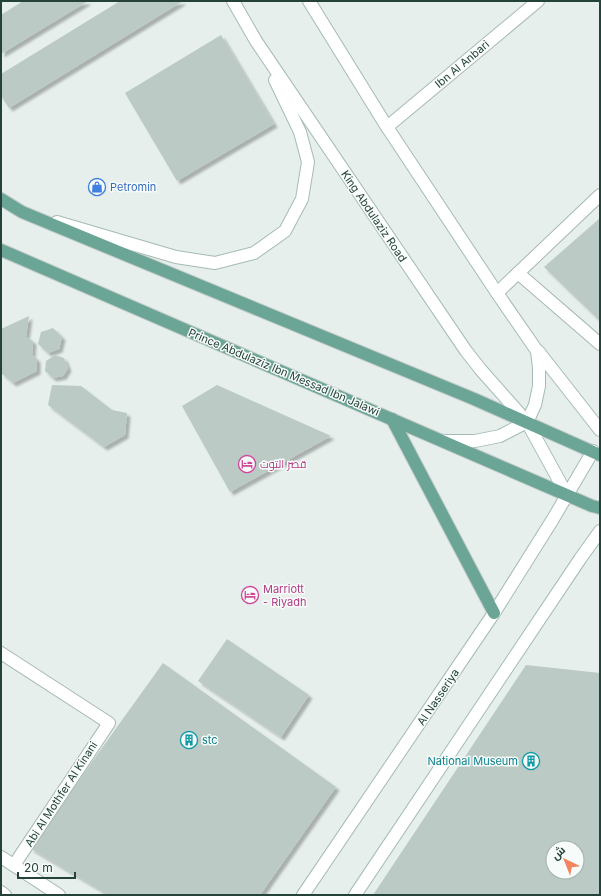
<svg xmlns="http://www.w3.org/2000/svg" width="601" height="896" font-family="Inter,Cairo,sans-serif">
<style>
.building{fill:#bbcac4;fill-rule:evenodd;filter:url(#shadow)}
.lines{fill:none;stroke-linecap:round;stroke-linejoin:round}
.minor-casing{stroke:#a8b8b2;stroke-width:14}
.tertiary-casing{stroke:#a8b8b2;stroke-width:14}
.secondary-casing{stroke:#a4bbb3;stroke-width:14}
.primary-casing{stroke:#c2cac8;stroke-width:14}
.minor{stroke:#fff;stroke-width:12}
.tertiary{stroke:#fff;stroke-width:12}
.secondary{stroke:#fff;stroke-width:12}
.primary{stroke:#6aa596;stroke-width:12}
.labels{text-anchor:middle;stroke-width:3;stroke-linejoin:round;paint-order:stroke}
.street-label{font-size:11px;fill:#24423a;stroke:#f7fbf9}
.shop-label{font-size:11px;fill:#366cbe;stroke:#f7fbf9;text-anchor:start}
.hotel-label{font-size:11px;fill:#b23c85;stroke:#f7fbf9;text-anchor:start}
.culture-label{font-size:11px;fill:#0d838f;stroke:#f7fbf9;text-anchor:start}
</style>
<defs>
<filter id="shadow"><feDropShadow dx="3.5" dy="3.5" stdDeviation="1" flood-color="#0004"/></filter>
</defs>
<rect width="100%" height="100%" fill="#e6efeb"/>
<g class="building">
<polygon points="23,1 88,1 1,54 1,15"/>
<polygon points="120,1 183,1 9,108 1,96 1,74"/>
<polygon points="221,35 274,124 177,181 125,93"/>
<polygon points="600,218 600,321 544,267"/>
<polygon points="29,316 26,337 33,341 32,355 37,359 37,371 13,383 1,373 1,329"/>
<polygon points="53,328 62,337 59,349 48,353 38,344 41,332"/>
<polygon points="55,355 64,358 68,368 63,376 53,378 45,371 46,361"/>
<polygon points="52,385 81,386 112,410 127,413 125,435 104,447 48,405"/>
<polygon points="217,385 331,436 230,492 182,406"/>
<polygon points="227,639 309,695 281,737 198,681"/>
<polygon points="163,663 336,787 260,895 109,895 30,848"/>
<path d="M526,665L600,673V895H373ZM553,848H577V872H553Z"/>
</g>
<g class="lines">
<g class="minor-casing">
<g id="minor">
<polyline points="387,127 538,1"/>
<polyline points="518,273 600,344"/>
<polyline points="497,293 600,195"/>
<polyline points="1,653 109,723 14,865"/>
</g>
</g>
<g class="tertiary-casing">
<g id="tertiary">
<polyline points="1,857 59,895"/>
<polyline points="1,892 5,895"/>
</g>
</g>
<g class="secondary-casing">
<g id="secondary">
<polyline points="233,1 256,41 466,351 481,370 527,422 567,495"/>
<polyline points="309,1 387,127 497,293 537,351 539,368 539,386 535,405 527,422 500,436 475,441 444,441"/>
<polyline points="57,222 176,257 215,263 254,253 285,231 302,199 308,162 300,132 275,80"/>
<polyline points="538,351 600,430"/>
<polyline points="303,895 494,613 553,519 593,451"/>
<polyline points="355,895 580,559 600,531"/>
</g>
</g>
<g class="primary-casing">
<g id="primary">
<polyline points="1,199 22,212 474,399 600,455"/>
<polyline points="1,250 592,506 600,508"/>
<polyline points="392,419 494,613"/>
</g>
</g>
<use href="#minor" class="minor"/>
<use href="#tertiary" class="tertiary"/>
<use href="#secondary" class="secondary"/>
<use href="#primary" class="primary"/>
</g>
<defs>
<g id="shop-ring" transform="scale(0.9)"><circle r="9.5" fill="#f7fbf9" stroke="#3f7fe0" stroke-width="1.5"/><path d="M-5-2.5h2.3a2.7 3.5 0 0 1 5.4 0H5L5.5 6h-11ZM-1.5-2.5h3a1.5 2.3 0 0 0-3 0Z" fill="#3f7fe0"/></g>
<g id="hotel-ring" transform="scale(0.9)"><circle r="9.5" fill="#f7fbf9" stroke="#d1479c" stroke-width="1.5"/><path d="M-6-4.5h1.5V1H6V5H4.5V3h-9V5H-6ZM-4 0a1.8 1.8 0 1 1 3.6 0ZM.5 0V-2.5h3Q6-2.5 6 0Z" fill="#d1479c"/></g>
<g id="building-ring" transform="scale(0.9)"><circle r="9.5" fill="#f7fbf9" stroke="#0f9aa8" stroke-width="1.5"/><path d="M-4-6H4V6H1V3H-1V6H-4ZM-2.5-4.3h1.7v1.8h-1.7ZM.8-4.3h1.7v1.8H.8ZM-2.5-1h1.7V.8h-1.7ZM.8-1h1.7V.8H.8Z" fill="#0f9aa8"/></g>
</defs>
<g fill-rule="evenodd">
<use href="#shop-ring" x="97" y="187"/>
<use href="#hotel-ring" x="247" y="464"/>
<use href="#hotel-ring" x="250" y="595"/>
<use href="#building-ring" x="189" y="740"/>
<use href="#building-ring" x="531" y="761"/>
</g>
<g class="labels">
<g class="street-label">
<text transform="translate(462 64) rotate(-40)" y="4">Ibn Al Anbari</text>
<text transform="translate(374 216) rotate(56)" y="4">King Abdulaziz Road</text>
<text transform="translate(284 372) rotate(23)" y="4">Prince Abdulaziz Ibn Messad Ibn Jalawi</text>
<text transform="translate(438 697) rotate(-56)" y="4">Al Nasseriya</text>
<text transform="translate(61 794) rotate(-57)" y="4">Abi Al Mothfer Al Kinani</text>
</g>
<g class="shop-label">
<text x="110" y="191">Petromin</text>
</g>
<g class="hotel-label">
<text x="260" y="468">قصر التوت</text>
<text x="263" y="593">Marriott<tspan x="263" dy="13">- Riyadh</tspan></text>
</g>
<g class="culture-label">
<text x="202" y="744">stc</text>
<text x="518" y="765" text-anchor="end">National Museum</text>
</g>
</g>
<rect width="601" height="896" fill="none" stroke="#24423a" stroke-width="4"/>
<g transform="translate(565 860) rotate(317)"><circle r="19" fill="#f7fbf9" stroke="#a3b1ad"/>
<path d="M0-3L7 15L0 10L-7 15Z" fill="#f4845f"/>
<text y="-6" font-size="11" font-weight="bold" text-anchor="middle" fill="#24423a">ش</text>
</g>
<path d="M18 872v6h57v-6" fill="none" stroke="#24423a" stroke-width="2"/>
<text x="24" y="872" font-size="12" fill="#24423a" stroke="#f7fbf9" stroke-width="3" paint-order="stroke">20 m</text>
</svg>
